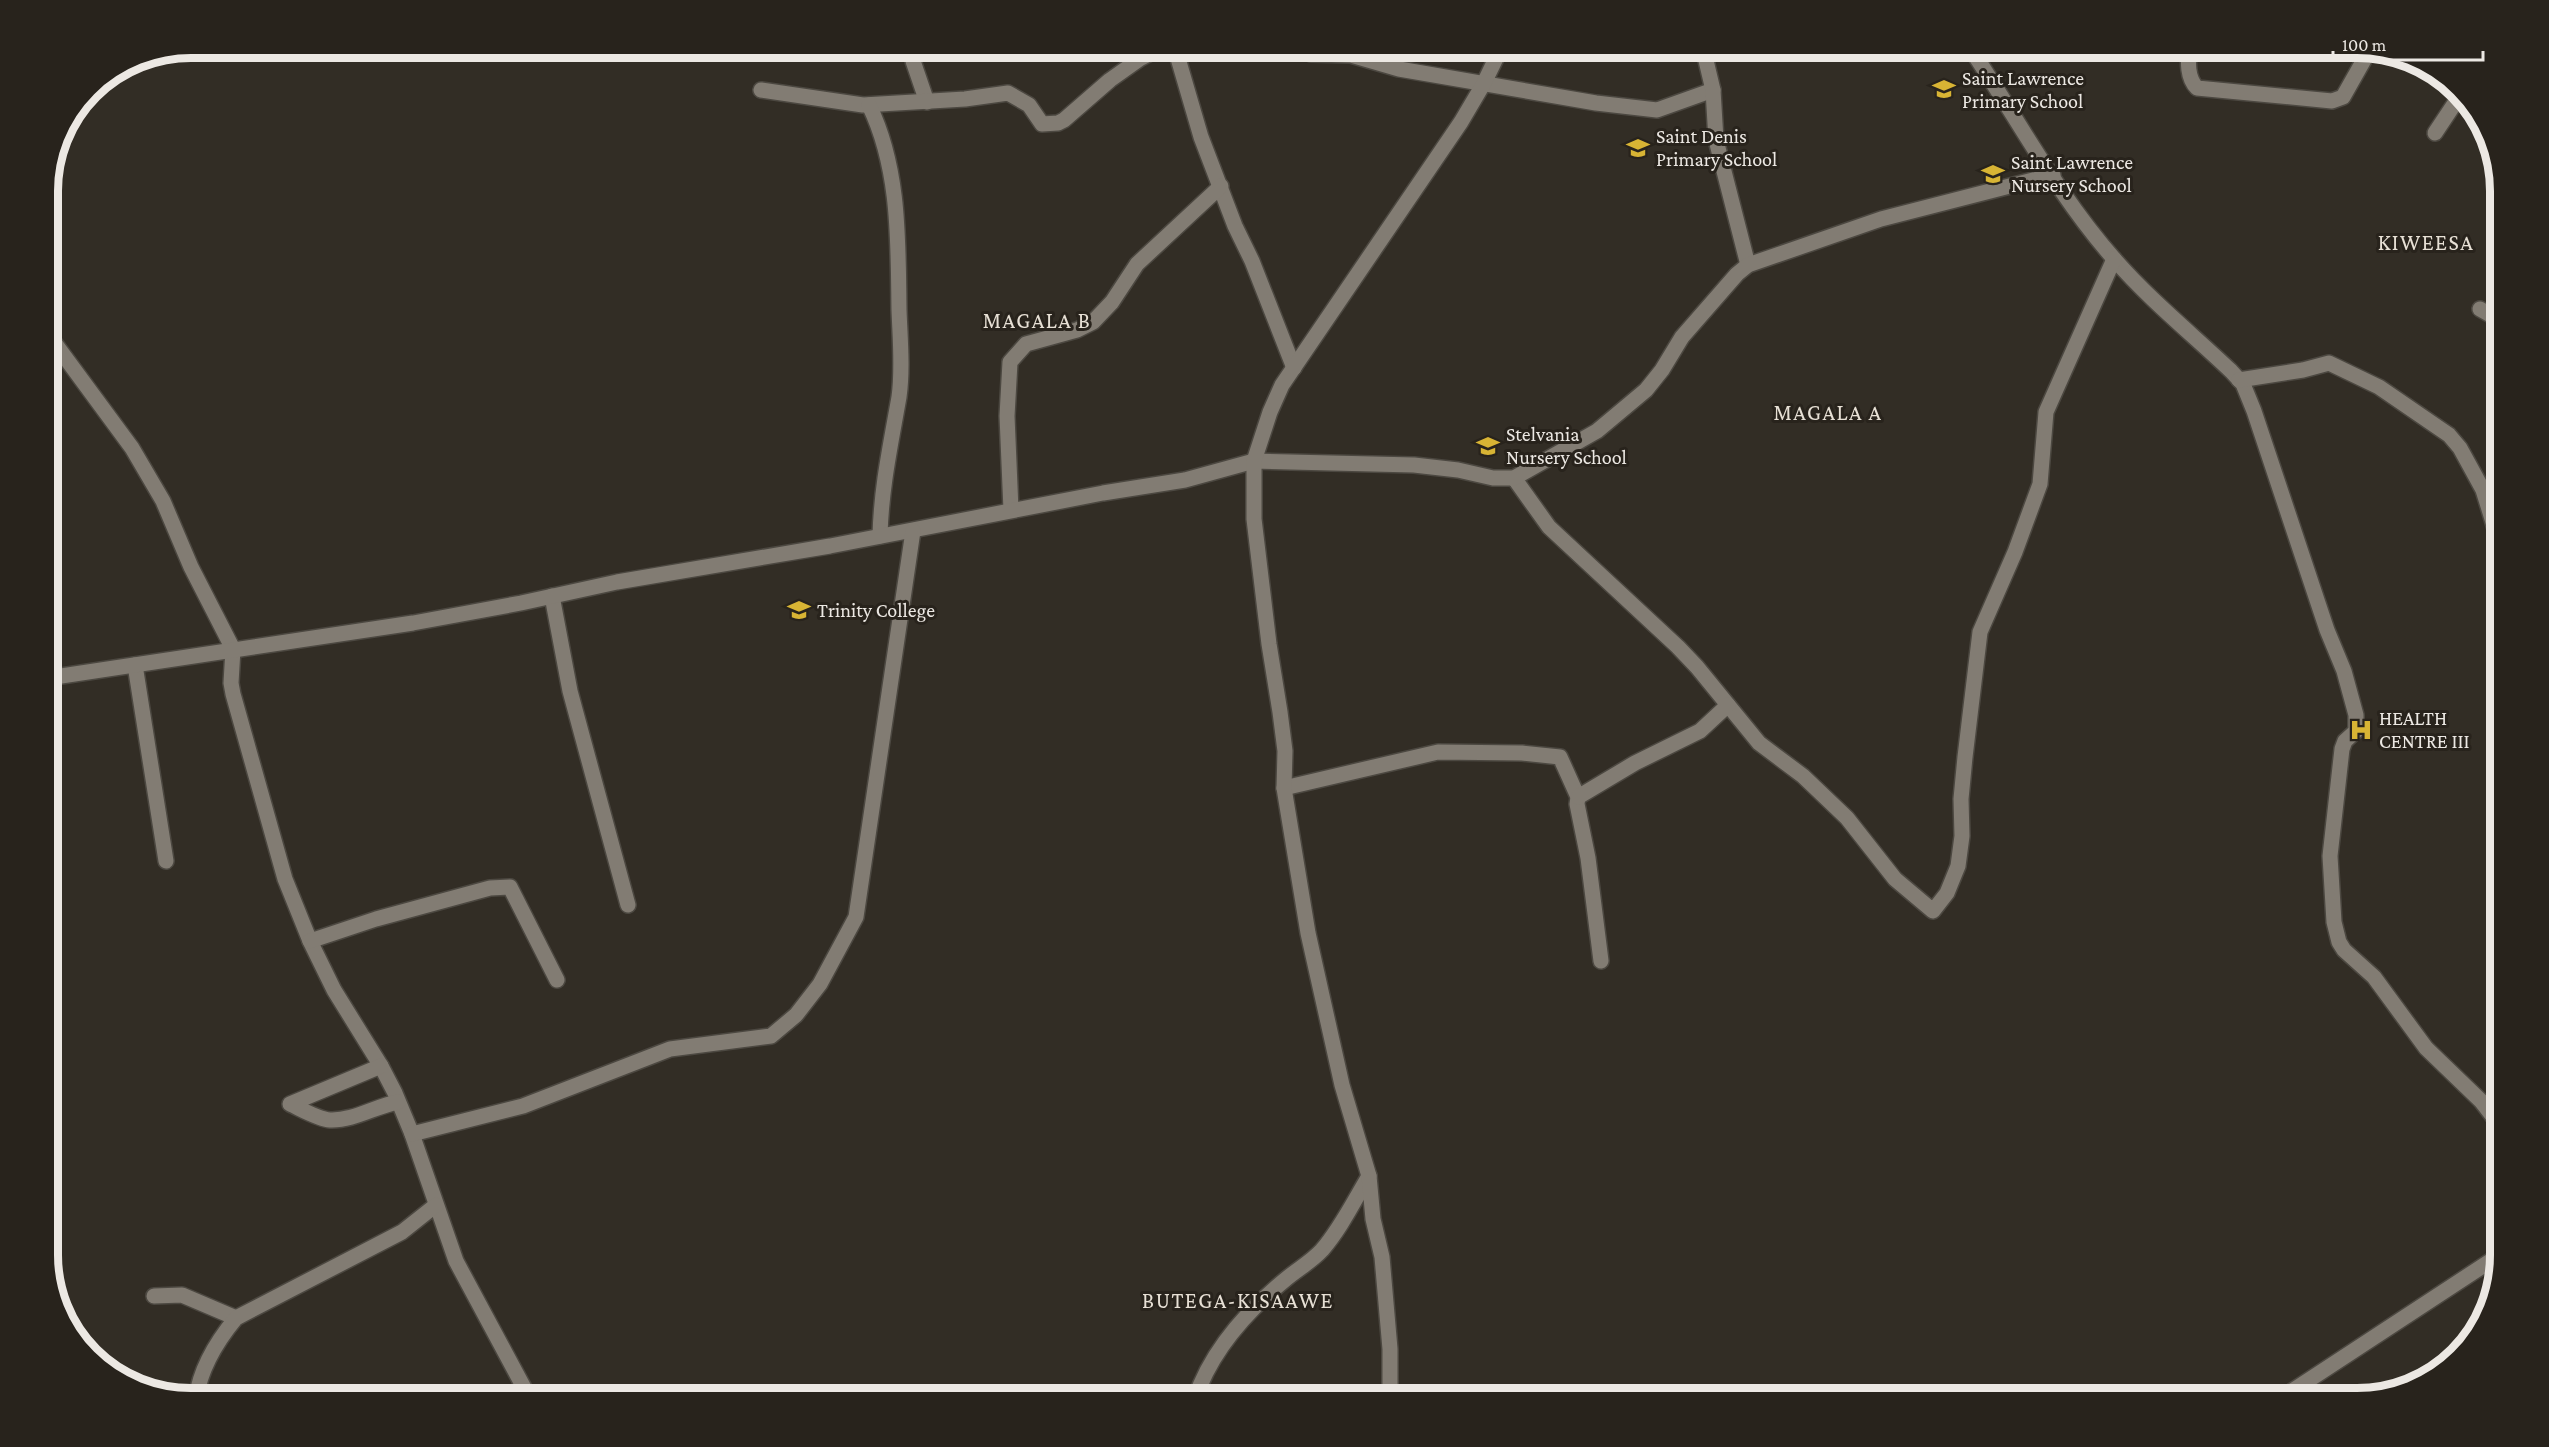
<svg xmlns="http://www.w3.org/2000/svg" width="2549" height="1447" font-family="'Crimson Pro',serif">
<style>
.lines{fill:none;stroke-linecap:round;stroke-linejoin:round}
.minor-casing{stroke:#4c4841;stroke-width:18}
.minor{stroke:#827c73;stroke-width:15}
.labels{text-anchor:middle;stroke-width:6;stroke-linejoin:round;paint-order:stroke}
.poi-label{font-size:20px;fill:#ece8e3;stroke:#28231c;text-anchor:start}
.quarter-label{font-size:22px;letter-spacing:1.5px;fill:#e7e0d5;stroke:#28231c}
.rim{fill:none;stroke:#ece8e3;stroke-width:8}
</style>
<rect width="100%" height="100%" fill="#322d25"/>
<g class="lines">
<g class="minor-casing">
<g id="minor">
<polyline points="1175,48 1201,137 1235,226 1252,261 1294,368"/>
<polyline points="1293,48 1311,54 1351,55 1399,69 1596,103 1657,110 1713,90"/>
<polyline points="1703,48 1713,90 1716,140 1748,265"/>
<path d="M1970,48C2018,119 2058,196 2115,260C2150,300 2192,334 2231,371L2243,384L2254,411L2327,630L2344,671L2356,715V731L2345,741L2342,749L2330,856L2334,922L2339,942L2344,950L2374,977L2426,1048L2481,1101L2501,1127"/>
<path d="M2189,48C2188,62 2187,78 2197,88L2332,101L2343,97L2369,51"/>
<polyline points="916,56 913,61 927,102"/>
<polyline points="761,90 863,105 965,99 1008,93 1029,105 1042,124 1058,123 1064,120 1110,80 1141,58 1160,48"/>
<path d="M869,105C900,169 898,241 899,310C900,338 903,369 899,397C891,443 881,488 880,536"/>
<polyline points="2435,133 2459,97"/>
<polyline points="2480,309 2501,321"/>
<polyline points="48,334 132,448 163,501 191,567 233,649 231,683 233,694 285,879 310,941 334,990 381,1066 395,1093 412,1134 456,1261 530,1399"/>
<polyline points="2239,380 2303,370 2329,363 2379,387 2449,435 2460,448 2483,490 2501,548"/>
<polyline points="1514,478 1549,527 1678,647 1697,667 1759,743 1803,776 1847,818 1895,879 1933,911 1947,893 1958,866 1962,836 1961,799 1965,757 1980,632 2015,552 2040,484 2046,412 2114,259"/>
<polyline points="1011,510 1007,416 1010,362 1026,344 1077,330 1093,322 1112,302 1137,264 1221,186"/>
<polyline points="552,596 570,691 628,905"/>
<polyline points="135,665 166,861"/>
<polyline points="48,678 413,623 521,603 617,582 830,546 1103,493 1185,480 1254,461 1414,465 1458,470 1493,478 1514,478 1597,431 1646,390 1662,370 1682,337 1737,274 1748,265 1881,219 2053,175"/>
<polyline points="1284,788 1438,752 1522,753 1560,757 1578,797 1577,804 1588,858 1601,961"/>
<polyline points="1578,797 1635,763 1700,731 1728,705"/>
<polyline points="310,941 376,919 490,888 510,887 557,980"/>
<polyline points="48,953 51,952"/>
<path d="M381,1066L290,1104C301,1109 318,1119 330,1120C353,1121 376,1106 398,1102"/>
<polyline points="412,1134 523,1106 670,1049 771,1036 796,1015 820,984 856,917 913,531"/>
<polyline points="154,1296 182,1295 236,1318"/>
<path d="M196,1399C200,1369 217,1341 236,1318L402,1232L436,1205"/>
<path d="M1195,1399C1211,1351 1248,1310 1286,1279C1298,1269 1312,1261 1322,1250C1341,1228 1354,1201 1369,1176"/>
<polyline points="1390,1399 1390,1349 1382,1257 1373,1219 1369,1176 1342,1085 1308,933 1284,788 1285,751 1280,712 1269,644 1254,519 1254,461 1270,412 1282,385 1461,122 1484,83 1501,48"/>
<polyline points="2280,1399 2501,1254"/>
</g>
</g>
<use href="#minor" class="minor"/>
</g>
<defs>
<g id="school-bare" transform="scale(1.8)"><path d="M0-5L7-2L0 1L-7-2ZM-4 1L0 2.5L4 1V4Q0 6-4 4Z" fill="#d8b434" stroke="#28231c" stroke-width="2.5" paint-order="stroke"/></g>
<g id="hospital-bare" transform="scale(1.8)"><path d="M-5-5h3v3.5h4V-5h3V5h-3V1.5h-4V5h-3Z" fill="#d8b434" stroke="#28231c" stroke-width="2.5" paint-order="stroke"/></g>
</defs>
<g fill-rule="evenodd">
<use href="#school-bare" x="1944" y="89"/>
<use href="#school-bare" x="1638" y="148"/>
<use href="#school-bare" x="1993" y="174"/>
<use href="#school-bare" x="1488" y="446"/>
<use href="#school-bare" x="799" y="610"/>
<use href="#hospital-bare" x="2361" y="730"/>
</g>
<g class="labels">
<g class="poi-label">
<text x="1962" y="85">Saint Lawrence<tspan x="1962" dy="23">Primary School</tspan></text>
<text x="1656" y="143">Saint Denis<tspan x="1656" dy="23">Primary School</tspan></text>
<text x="2011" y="169">Saint Lawrence<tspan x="2011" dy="23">Nursery School</tspan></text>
<text x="1506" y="441">Stelvania<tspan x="1506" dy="23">Nursery School</tspan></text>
<text x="817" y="617">Trinity College</text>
<text x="2379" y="725">HEALTH<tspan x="2379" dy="23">CENTRE III</tspan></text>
</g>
<g class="quarter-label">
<text x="2426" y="250">KIWEESA</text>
<text x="1037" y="328">MAGALA B</text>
<text x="1828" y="420">MAGALA A</text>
<text x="1238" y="1308">BUTEGA-KISAAWE</text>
</g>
</g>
<path d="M0 0H2549V1447H0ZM191 58H2357A133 133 0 0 1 2490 191V1255A133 133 0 0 1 2357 1388H191A133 133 0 0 1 58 1255V191A133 133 0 0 1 191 58Z" fill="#28231c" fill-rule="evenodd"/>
<path class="rim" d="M191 58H2357A133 133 0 0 1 2490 191V1255A133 133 0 0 1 2357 1388H191A133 133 0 0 1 58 1255V191A133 133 0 0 1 191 58Z"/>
<path d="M2333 51v9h150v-9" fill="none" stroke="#ece8e3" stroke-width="3"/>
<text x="2342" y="51" font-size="18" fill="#ece8e3" stroke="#28231c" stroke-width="4.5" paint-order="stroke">100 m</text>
</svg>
